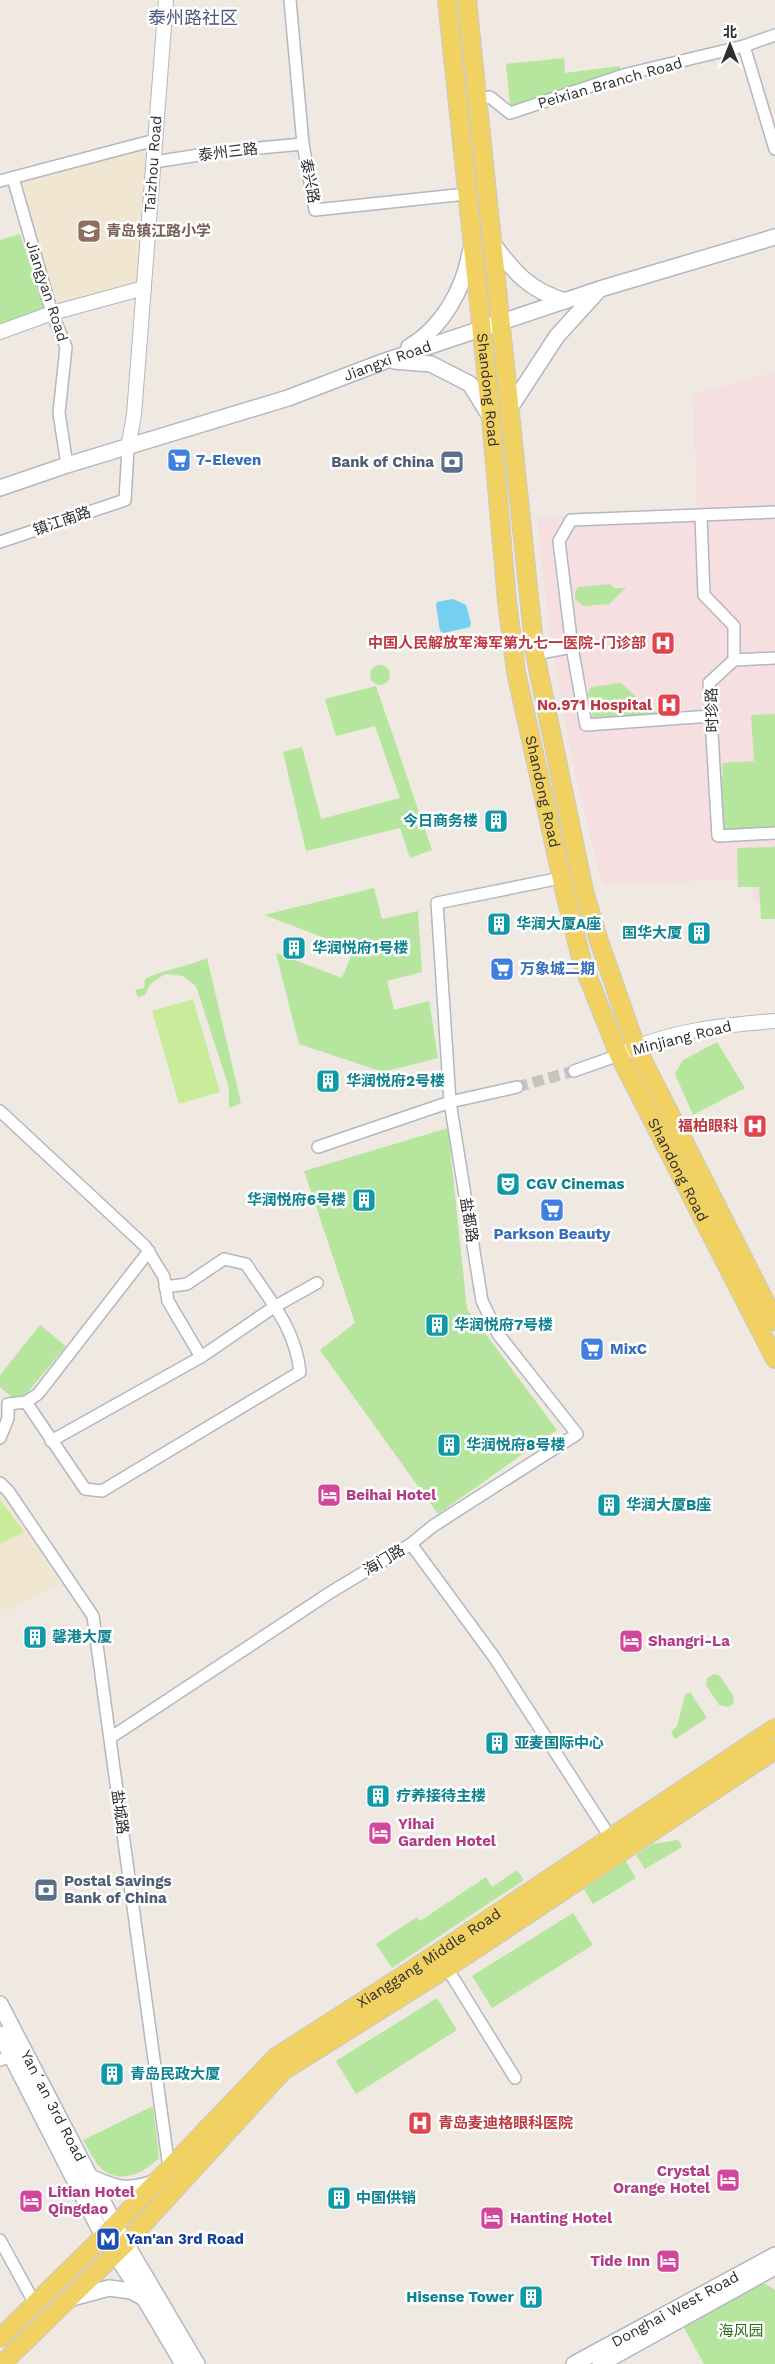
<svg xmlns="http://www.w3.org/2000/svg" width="775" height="2364" font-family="'Work Sans','Noto Sans SC',sans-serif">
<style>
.education{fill:#f0e6d1}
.medical{fill:#f5dfe0}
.green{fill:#b6e59e}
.pitch{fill:#c9ec9a}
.water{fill:#75cff0}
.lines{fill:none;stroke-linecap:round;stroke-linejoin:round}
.minor-tunnel{stroke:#c8c4bd;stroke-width:11;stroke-dasharray:11 5.5;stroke-linecap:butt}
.minor-casing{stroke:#b4b7c1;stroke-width:14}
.tertiary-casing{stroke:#b4b7c1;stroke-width:16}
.secondary-casing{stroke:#b4b7c1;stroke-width:18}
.primary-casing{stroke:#c9c9c9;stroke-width:20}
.minor{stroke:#fff;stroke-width:11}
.tertiary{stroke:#fff;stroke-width:14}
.secondary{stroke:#fff;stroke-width:15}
.primary{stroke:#f2d163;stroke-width:18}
.labels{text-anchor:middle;stroke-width:5;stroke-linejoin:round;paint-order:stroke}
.street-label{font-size:15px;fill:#2e2e2e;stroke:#fff}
.education-label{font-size:15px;font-weight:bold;fill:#785e54;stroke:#fff;text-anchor:start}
.shop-label{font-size:15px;font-weight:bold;fill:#366cbe;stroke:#fff;text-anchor:start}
.service-label{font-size:15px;font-weight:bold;fill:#4e5e75;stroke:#fff;text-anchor:end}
.health-label{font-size:15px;font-weight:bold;fill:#be3a42;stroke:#fff;text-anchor:end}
.culture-label{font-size:15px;font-weight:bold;fill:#0d838f;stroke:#fff;text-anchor:start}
.hotel-label{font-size:15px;font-weight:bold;fill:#b23c85;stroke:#fff;text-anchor:start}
.transit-label{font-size:15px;font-weight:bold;fill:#164399;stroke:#fff;text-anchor:start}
.park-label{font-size:15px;fill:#2c6e1b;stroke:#fff}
.quarter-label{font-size:18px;fill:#4d5680;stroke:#fff}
</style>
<rect width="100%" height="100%" fill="#efe9e1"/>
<g class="education">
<polygon points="150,146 138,282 56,305 20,181"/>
<polygon points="0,1490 60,1584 0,1616"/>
</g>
<polygon class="medical" points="775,372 775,903 754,903 752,878 603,886 575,775 550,634 537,517 697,513 693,394"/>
<g class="green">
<polygon points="564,58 565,73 620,66 620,71 510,106 506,64"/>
<polygon points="20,234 46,312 0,327 0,240"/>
<polygon points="610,584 614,588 626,588 609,604 583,606 575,599 575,593 578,587"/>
<circle cx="380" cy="675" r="10"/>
<polygon points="621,683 653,712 672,711 672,717 596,720 593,718 588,693 591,687"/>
<polygon points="376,686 432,850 410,858 400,828 306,851 283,752 302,747 321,819 400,798 375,726 336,736 325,699"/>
<polygon points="775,714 775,829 723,832 719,777 723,776 722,763 754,761 751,715"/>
<polygon points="775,847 775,919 761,919 759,887 738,887 737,848"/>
<polygon points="374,888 382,919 418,911 422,972 387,981 394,1010 429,1001 438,1058 383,1072 299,1044 276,953 342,978 354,949 264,915"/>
<path d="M207,958L241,1103L229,1108V1088L196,986L183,976L165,974L150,984L145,995L138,997L135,990L144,988L145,979C165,969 187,967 207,958Z"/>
<polygon points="717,1042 745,1088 693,1115 675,1074 683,1060"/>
<polygon points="448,1128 467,1309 557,1430 438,1514 320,1350 355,1323 304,1171"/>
<polygon points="40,1325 66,1346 23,1398 14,1399 0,1387 0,1375"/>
<polygon points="714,1674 720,1676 734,1697 733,1704 728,1707 719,1705 706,1685 707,1678"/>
<polygon points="690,1692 707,1718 675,1739 671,1732 677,1726 685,1695"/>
<polygon points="678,1840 682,1847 645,1869 636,1855 653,1844"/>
<polygon points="625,1860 636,1878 593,1904 582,1886"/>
<polygon points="517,1870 524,1880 392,1968 376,1944 417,1917 420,1921 486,1877 492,1887"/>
<polygon points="573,1913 593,1945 492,2008 472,1976"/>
<polygon points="437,1998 457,2030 356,2094 336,2061"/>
<path d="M153,2106L159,2158C143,2174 115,2187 97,2164C92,2157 88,2148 83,2140Z"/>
<polygon points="766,2284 775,2290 775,2364 704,2364 682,2324 754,2285"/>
</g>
<g class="pitch">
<polygon points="193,999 220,1092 179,1104 152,1011"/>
<polygon points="0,1500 24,1532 0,1544"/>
</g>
<polygon class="water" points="453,599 466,605 471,623 470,627 444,633 440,631 436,605 437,602"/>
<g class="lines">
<polyline class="minor-tunnel" points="517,1087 574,1071"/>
<g class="minor-casing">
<g id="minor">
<polyline points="290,0 303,144 315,210 466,194"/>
<polyline points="744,46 775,149"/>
<polyline points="477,99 490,97 510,113 627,74 744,46 775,35"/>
<polyline points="154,162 225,151 303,144"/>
<polyline points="13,178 52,313 66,347 59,413 67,465"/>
<polyline points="0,181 155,140"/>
<polyline points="701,516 704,595 734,626 734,660 709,683 718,836 775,833"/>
<polyline points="0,542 125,500 128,448"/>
<polyline points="535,654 572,647"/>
<polyline points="734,660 775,658"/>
<polyline points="711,716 586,725 572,647 559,541 571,520 775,512"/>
<polyline points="574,1071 619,1055"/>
<polyline points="0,1111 145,1246 164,1277 168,1301 201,1357"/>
<polyline points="318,1147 450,1102 517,1087"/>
<path d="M26,1402L85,1489L102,1491L300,1372C295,1327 270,1301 246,1264L224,1259L187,1284L165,1287"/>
<polyline points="0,1438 8,1418 8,1404 26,1402 38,1394 149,1251"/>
<polyline points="51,1441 201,1357 274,1307 317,1283"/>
<polyline points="0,1483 9,1492 93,1616 169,2168"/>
<polyline points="411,1544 433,1526 577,1434 498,1334 482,1301 450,1102 437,903 561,878"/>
<polyline points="110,1738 331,1592 411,1544 494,1657 610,1837"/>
<polyline points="447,1968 515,2078"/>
<polyline points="0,2060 11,2056"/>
<polyline points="0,2240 35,2304"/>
</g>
</g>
<g class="tertiary-casing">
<g id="tertiary">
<polyline points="0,332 52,313 144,288"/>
<polyline points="128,448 134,415 166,0"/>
<path d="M619,1055C666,1031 723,1025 775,1021"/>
</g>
</g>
<g class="secondary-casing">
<g id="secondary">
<path d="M493,244C515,273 529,290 565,301"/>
<path d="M409,347C442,328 464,289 470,252"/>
<polyline points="394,361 431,364 470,384 491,418"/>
<polyline points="510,408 557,336 599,290"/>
<path id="s1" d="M0,488L67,465L288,398L385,361L600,289L775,237"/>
<path id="s2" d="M0,2004L115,2225L197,2364"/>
<polyline points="0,2034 103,2236 144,2298 183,2364"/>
<path d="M88,2176C117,2189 125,2193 156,2182"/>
<polyline points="72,2298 109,2288 131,2291 144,2298"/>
<path id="s3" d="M574,2364L775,2255"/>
<polyline points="600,2364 775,2267"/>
</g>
</g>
<g class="primary-casing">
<g id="primary">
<path id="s4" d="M447,0L491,418L507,601L516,672L566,897L582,962L619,1055L775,1359"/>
<polyline points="467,0 535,654 584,891 599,941 636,1047 775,1321"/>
<path id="s5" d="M0,2338L115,2225L276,2057L421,1964L775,1728"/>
<polyline points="2,2364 126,2243 283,2071 447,1968 775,1750"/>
</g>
</g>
<use href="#minor" class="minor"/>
<use href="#tertiary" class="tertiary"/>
<use href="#secondary" class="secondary"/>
<use href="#primary" class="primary"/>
</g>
<defs>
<g id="school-square" transform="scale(1.25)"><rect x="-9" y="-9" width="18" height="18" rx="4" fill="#8d6e63" stroke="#fff"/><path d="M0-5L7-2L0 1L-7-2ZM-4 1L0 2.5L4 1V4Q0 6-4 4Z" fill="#fff"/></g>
<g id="supermarket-square" transform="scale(1.25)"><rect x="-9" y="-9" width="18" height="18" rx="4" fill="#3f7fe0" stroke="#fff"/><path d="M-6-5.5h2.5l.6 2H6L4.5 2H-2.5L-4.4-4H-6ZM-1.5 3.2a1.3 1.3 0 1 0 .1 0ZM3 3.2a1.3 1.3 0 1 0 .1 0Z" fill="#fff"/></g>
<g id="bank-square" transform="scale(1.25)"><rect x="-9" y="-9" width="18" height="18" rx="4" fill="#5c6f8a" stroke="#fff"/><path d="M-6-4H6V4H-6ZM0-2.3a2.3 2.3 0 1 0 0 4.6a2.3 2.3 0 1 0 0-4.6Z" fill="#fff"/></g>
<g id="hospital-square" transform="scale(1.25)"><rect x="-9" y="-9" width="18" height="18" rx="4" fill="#e0444e" stroke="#fff"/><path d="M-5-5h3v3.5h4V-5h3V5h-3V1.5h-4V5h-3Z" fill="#fff"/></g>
<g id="building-square" transform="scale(1.25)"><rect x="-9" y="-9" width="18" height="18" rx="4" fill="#0f9aa8" stroke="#fff"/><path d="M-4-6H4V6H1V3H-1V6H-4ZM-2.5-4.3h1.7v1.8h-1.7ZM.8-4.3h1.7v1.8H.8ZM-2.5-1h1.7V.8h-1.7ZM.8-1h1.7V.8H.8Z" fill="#fff"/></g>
<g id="theatre-square" transform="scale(1.25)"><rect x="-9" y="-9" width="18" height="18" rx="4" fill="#0f9aa8" stroke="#fff"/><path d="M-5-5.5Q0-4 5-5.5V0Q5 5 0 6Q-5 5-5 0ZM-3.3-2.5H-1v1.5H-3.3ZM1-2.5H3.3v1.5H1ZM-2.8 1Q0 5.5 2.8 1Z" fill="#fff"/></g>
<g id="hotel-square" transform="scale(1.25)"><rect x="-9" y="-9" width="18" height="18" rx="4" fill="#d1479c" stroke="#fff"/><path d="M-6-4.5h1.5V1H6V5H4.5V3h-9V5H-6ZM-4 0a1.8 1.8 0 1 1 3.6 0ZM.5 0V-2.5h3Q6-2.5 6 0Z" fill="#fff"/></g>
<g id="metro-square" transform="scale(1.25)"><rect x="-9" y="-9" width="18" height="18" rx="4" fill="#1a4fb4" stroke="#fff"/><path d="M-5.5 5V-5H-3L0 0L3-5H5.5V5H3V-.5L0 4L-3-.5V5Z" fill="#fff"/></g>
</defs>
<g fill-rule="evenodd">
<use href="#school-square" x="89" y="231"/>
<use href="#supermarket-square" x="179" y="460"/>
<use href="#bank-square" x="452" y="462"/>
<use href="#hospital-square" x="663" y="643"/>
<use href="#hospital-square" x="669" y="705"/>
<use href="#building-square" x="496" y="821"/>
<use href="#building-square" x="499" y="924"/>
<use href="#building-square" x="699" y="933"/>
<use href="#building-square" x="294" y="948"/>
<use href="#supermarket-square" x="502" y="969"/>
<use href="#building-square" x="328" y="1081"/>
<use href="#hospital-square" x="755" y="1126"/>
<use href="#theatre-square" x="508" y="1184"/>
<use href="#building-square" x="364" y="1200"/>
<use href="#supermarket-square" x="552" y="1210"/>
<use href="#building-square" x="437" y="1325"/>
<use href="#supermarket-square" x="592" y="1349"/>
<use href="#building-square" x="449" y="1445"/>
<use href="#hotel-square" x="329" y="1495"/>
<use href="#building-square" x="609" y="1505"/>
<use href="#building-square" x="35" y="1637"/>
<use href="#hotel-square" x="631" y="1641"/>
<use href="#building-square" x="497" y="1743"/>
<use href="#building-square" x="378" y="1796"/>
<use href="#hotel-square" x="380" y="1833"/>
<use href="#bank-square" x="46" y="1890"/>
<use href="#building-square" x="112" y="2074"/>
<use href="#hospital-square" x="420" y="2123"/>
<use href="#hotel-square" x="728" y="2180"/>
<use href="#building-square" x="339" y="2198"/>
<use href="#hotel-square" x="31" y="2201"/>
<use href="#hotel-square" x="492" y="2218"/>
<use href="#metro-square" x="108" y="2239"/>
<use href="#hotel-square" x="668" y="2261"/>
<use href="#building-square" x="531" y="2297"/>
</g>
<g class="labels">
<g class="street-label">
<text transform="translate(610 83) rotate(-16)" y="5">Peixian Branch Road</text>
<text transform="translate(228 152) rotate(-7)" y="5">泰州三路</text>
<text transform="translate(153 164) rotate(-86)" y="5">Taizhou Road</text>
<text transform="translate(310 181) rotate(79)" y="5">泰兴路</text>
<text transform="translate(47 291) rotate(72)" y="5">Jiangyan Road</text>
<text dy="5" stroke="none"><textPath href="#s1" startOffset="408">Jiangxi Road</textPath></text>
<text dy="5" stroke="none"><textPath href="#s4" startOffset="392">Shandong Road</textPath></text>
<text transform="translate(62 521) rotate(-19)" y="5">镇江南路</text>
<text transform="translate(712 710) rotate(-91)" y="5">时珍路</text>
<text dy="5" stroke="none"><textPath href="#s4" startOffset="798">Shandong Road</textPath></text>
<text transform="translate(682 1038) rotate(-14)" y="5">Minjiang Road</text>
<text dy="5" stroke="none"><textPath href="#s4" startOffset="1202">Shandong Road</textPath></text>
<text transform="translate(469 1220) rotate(81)" y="5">盐都路</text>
<text transform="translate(384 1560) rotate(-31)" y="5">海门路</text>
<text transform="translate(120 1812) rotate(82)" y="5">盐城路</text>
<text dy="5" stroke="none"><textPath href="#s5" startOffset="576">Xianggang Middle Road</textPath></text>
<text dy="5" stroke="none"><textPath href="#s2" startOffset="115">Yan´an 3rd Road</textPath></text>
<text dy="5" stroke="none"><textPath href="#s3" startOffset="115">Donghai West Road</textPath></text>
</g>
<g class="education-label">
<text x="106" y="236">青岛镇江路小学</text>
</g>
<g class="shop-label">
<text x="196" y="465">7-Eleven</text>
<text x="520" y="974">万象城二期</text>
<text x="552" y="1239" text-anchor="middle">Parkson Beauty</text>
<text x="610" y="1354">MixC</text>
</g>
<g class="service-label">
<text x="434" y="467">Bank of China</text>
<text x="64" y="1886" text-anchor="start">Postal Savings<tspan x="64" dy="17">Bank of China</tspan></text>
</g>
<g class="health-label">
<text x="646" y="648">中国人民解放军海军第九七一医院-门诊部</text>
<text x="652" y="710">No.971 Hospital</text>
<text x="738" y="1131">福柏眼科</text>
<text x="438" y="2128" text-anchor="start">青岛麦迪格眼科医院</text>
</g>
<g class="culture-label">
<text x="478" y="826" text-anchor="end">今日商务楼</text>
<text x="516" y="929">华润大厦A座</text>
<text x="682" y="938" text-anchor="end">国华大厦</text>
<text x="312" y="953">华润悦府1号楼</text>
<text x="346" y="1086">华润悦府2号楼</text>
<text x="526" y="1189">CGV Cinemas</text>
<text x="346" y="1205" text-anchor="end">华润悦府6号楼</text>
<text x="454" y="1330">华润悦府7号楼</text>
<text x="466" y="1450">华润悦府8号楼</text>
<text x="626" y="1510">华润大厦B座</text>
<text x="52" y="1642">馨港大厦</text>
<text x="514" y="1748">亚麦国际中心</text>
<text x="396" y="1801">疗养接待主楼</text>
<text x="130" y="2079">青岛民政大厦</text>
<text x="356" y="2203">中国供销</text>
<text x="514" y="2302" text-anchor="end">Hisense Tower</text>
</g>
<g class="hotel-label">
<text x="346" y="1500">Beihai Hotel</text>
<text x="648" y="1646">Shangri-La</text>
<text x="398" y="1829">Yihai<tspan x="398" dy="17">Garden Hotel</tspan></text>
<text x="710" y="2176" text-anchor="end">Crystal<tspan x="710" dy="17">Orange Hotel</tspan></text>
<text x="48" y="2197">Litian Hotel<tspan x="48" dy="17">Qingdao</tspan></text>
<text x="510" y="2223">Hanting Hotel</text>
<text x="650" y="2266" text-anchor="end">Tide Inn</text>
</g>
<g class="transit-label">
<text x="126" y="2244">Yan'an 3rd Road</text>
</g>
<g class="park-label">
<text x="741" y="2336">海风园</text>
</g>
<g class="quarter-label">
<text x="193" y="24">泰州路社区</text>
</g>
</g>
<g transform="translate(730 45)" stroke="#ffffff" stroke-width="4" paint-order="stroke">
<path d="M0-4L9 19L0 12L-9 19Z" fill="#2e2e2e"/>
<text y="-8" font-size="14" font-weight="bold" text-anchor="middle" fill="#2e2e2e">北</text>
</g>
</svg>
